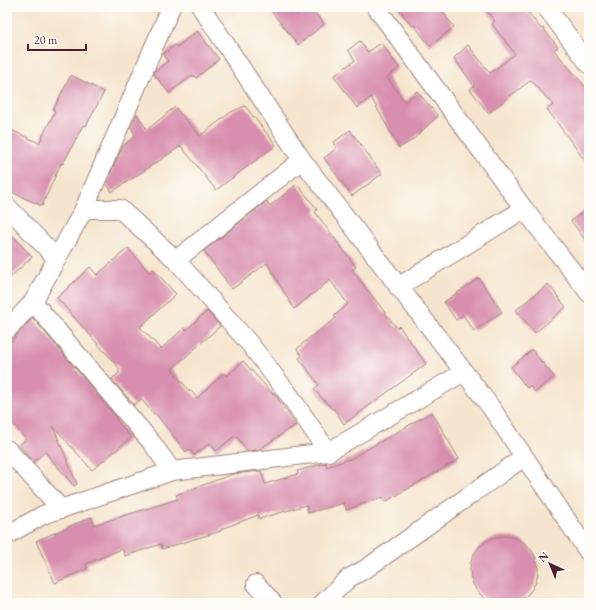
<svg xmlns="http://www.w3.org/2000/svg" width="596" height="610" font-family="'EB Garamond',serif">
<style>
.building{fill:#d88eae}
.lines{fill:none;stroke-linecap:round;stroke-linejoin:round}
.street-casing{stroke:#a0827c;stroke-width:20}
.street{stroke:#fff;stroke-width:18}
</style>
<rect width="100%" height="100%" fill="#fdfcf7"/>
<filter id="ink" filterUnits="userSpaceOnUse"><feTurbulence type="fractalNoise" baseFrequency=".025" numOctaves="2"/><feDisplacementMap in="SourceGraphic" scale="8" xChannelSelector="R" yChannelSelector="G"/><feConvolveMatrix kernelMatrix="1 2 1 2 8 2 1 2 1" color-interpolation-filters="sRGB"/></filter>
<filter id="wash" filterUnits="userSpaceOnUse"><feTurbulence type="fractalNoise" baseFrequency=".012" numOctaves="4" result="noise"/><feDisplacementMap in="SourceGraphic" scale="16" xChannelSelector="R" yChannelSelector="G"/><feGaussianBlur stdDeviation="0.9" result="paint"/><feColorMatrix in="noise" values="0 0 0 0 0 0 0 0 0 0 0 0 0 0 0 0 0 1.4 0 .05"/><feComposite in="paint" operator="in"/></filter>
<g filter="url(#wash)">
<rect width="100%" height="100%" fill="#f6e5ce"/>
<g id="blocks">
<g class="building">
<polygon points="268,7 291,7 297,15 307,7 310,7 324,24 298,45"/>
<polygon points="397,7 439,7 454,27 430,46 414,25 412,26"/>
<polygon points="483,7 524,7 541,29 543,28 558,47 554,50 589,91 589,166 547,109 553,105 531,80 488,113 470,89 474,86 454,58 468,45 490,73 515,54 492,24 495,21"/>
<polygon points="197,31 219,59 196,78 193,75 169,93 154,74 154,72 168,61 163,54 175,45 177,47"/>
<polygon points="360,41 368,52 381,43 399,68 387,77 405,102 417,91 438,116 411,141 399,148 371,97 357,108 334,76 355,60 348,50"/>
<polygon points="71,75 104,92 86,126 83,125 63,164 61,163 42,206 7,190 7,128 39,143 55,111 53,110"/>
<polygon points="245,106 276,145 216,190 181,146 112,192 106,183 123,146 135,136 131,127 137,114 147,130 175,107 200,136 231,112"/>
<polygon points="350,130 382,174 352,196 324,158 337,148 333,143"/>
<polygon points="297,184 317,209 315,212 356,267 352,270 397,328 399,326 426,364 344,424 334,409 332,409 314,389 319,385 299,358 302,356 297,349 308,339 336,318 334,316 348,304 330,280 294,309 267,263 232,289 204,251 267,201 270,206"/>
<polygon points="589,207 589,245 571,221"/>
<polygon points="7,229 32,257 7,280"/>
<polygon points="128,248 149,272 153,269 176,294 140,327 161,349 184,328 186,330 207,311 220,326 172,369 189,391 190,390 197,398 224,373 227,376 243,361 273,394 274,393 296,425 258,450 247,451 236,435 216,451 210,443 194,455 189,449 186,452 155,413 154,414 141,399 134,405 112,379 119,373 118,371 120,369 57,298 90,267 97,275"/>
<polygon points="479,278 502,312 474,331 463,315 456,320 444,302"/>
<polygon points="548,284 566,307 535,333 516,310"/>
<polygon points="33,318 117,418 116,419 131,438 92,470 53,426 77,484 74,486 45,452 33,462 19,445 26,439 7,416 7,346"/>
<polygon points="532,350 554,377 535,392 530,386 527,388 511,367"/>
<polygon points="432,412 459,459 385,502 383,497 346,510 344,503 308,513 306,505 259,519 258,515 221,529 221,531 162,549 161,544 125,556 122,549 86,564 88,568 55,583 36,541 91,517 94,525 178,499 176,495 233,474 261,471 265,484 298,474 297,471 326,463 327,467 352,458"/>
<circle cx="504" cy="570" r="34"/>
</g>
</g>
</g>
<g filter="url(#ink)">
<use href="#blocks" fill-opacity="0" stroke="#a0827c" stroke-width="1"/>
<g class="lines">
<g class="street-casing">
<g id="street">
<polyline points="376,7 524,209 589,293"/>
<polyline points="546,7 589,64"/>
<polyline points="302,160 490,406 589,553"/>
<polyline points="7,206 57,259"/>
<polyline points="84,209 171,7"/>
<polyline points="176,260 249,343 290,396 328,452"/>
<polyline points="398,287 524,209"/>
<polyline points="33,302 152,443 172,471"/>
<polyline points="7,330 33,302 84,209 120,209 176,260 302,160 201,7"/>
<polyline points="7,449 61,509"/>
<polyline points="7,535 43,515 172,471 328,452 464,372"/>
<polyline points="256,584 273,603"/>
<polyline points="323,603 349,578 367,568 524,457"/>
</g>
</g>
<use href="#street" class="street"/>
</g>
</g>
<rect width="596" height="610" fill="none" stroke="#fdfcf7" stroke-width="24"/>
<g transform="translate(550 564) rotate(316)" stroke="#fdfcf7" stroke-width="3" paint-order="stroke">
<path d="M0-3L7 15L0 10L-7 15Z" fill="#4a1f2b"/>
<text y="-6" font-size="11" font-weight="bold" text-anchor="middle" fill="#4a1f2b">N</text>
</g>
<path d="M28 44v6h58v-6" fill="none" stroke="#4a1f2b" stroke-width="2"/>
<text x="34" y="44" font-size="12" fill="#4a1f2b" stroke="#fdfcf7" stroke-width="3" paint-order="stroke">20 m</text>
</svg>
